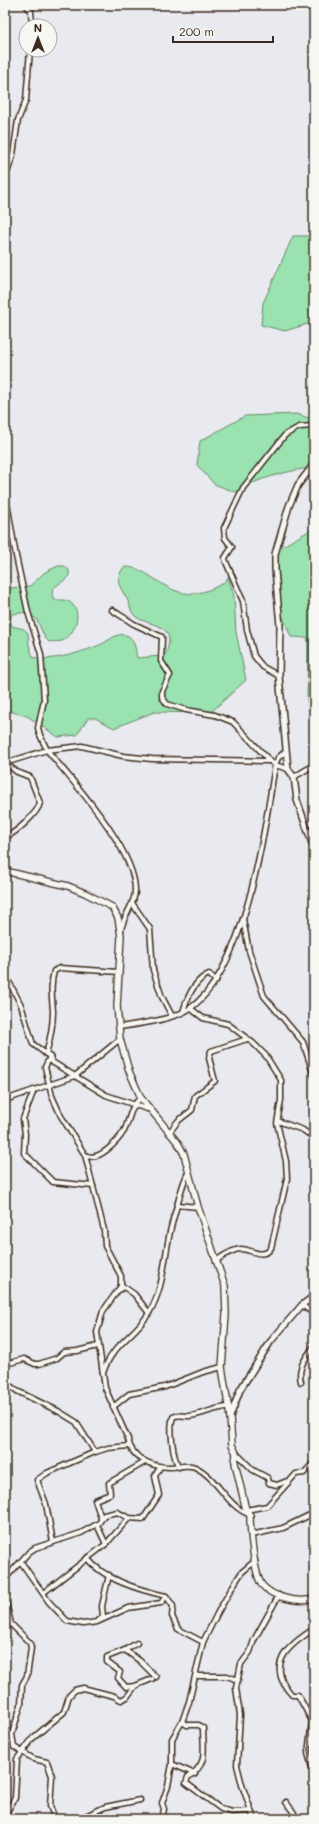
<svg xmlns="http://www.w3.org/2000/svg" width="319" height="1824" font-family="Mali,sans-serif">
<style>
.green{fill:#9ae2b0;stroke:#6a8667}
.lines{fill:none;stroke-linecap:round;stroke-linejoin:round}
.minor-casing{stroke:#3b2a1e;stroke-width:7}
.tertiary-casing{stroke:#3b2a1e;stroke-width:8}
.secondary-casing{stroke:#3b2a1e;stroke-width:8}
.minor{stroke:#f6f6f2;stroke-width:4}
.tertiary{stroke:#f6f6f2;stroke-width:5}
.secondary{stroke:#f6f6f2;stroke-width:5.5}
</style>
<rect width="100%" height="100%" fill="#e9eaf0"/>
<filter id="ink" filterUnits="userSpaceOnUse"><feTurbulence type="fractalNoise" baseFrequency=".025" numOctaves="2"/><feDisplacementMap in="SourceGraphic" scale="8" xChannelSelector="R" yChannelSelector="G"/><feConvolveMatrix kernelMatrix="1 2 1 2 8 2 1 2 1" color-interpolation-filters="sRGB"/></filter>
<g filter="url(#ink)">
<g class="green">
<polygon points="293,236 314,236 314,322 285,331 261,325 263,303"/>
<path d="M297,414L314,420V467C288,471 258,478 235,492L214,484L197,465L200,441L245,416Z"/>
<polygon points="314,528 314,739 307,700 308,638 291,637 280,610 276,550"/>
<path d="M58,566H64L69,570V577L53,588L52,594L54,600C60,600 68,599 72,604C83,614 74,636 62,641C58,642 53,641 49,642L45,638L37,620L28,612L12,614L10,620L12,626L24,629L28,633L29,645L33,657C51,663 85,651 102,644C110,640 118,631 128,636C135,639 136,652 137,658L161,656L166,653C178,623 151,627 136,617C130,612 131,607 128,601C121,587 113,582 124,567C154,566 169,607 211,589C218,586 224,584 228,577L234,596L236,632L246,680L210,713L154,712L114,728L95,718H88L77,735L58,737L27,716L5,710V645C15,637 6,630 5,620C4,612 7,602 8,594L5,591L10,588L30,586L45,572Z"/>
</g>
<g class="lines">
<g class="minor-casing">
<g id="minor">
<polyline points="26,5 31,11 32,26"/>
<polyline points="5,179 13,155 18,120 26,100 30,50"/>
<path d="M5,491L16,556L28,612L41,654L44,700L38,728L40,735L47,750C73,782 136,850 135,891C135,905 122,917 121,931"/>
<polyline points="112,610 134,624 162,637 161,661 170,675 162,691 162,697 167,704 186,710 215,715 233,722 270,761"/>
<polyline points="279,676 263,667 254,656 247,630 243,601 226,562 225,558 232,547 225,538 224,528 243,488 285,435 299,427 314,426"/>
<polyline points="5,763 47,750 82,746 123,756 152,759 270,761 275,765 288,769"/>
<polyline points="294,777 314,765"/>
<path d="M5,837C15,834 38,813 40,803L30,777L17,772L5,763"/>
<polyline points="132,903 150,929 153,970 162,997 172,1016"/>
<polyline points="243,919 249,951 264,996 303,1042 314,1076"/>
<polyline points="5,974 21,1005 33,1044 50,1057 52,1062 106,1095 147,1109"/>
<path d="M190,1008L203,1018L228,1024L253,1043L266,1056L281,1080V1100L277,1123L286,1161L287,1179L271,1248C263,1260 251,1249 241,1249C233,1249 223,1256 217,1260"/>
<path d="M183,1012C187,998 194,980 209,974L216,981"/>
<path d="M119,1027C139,1024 172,1020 189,1009C246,971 265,829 275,765L278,758L286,751"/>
<path d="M46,1054C50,1040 53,1025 53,1011C52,997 50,985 54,971L60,968L119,972"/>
<path d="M50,1057L45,1067L52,1096L61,1116L85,1155L104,1230L105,1246L121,1276V1286L103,1311L97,1332L105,1388L128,1439C131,1459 153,1467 170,1467C178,1467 188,1464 195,1467C217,1477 226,1505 248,1514"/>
<polyline points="34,1090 23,1119 25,1134 24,1153 53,1182 93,1186"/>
<polyline points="5,1100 75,1076 120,1039"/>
<polyline points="278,1121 303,1130 314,1138"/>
<polyline points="169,1133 178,1121 192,1110 195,1096 215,1081 209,1058 211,1051 247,1039"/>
<path d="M85,1155C98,1163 118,1141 124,1131C130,1120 130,1105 141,1098"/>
<polyline points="177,1205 198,1207"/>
<polyline points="119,1290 124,1287 134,1294 149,1313"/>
<polyline points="302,1305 314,1314"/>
<polyline points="5,1369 6,1364 24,1359 35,1364 39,1364 57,1358 64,1352 77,1351 98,1346"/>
<path d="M103,1373C112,1344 135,1336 149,1313C163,1290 164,1262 169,1237C171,1225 175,1213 178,1202C181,1192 183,1182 188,1173"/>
<polyline points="5,1382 17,1391 58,1411 76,1422 95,1452 108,1448 129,1446"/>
<path d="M301,1382C297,1367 306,1358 314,1346"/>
<polyline points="113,1407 129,1394 165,1387 203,1372 222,1367"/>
<polyline points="236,1453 253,1470 268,1478 269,1483 277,1485 287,1481"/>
<path d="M179,1467C173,1459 169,1427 173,1417C178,1414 183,1416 189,1416C204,1415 211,1408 228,1407"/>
<polyline points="246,1510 267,1506 296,1474 304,1473 314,1462"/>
<polyline points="101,1518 95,1500 110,1494 109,1483 145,1462"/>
<polyline points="97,1525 106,1544"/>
<polyline points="251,1535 283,1528 314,1513"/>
<polyline points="53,1542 46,1504 37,1480 47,1473 95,1452"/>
<path d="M87,1558C104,1580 140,1590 166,1596L173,1606L172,1616L178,1629L203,1642"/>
<polyline points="21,1562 49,1602 67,1621 83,1624 97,1622 128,1608 161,1603 166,1596"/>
<polyline points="5,1579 29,1552 35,1548 81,1533 99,1523 104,1515 117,1512 129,1518 143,1519 159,1495 155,1476 160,1467"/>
<polyline points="43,1593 106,1544 129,1518"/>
<polyline points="5,1599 11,1624 30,1643 31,1648 27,1676 22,1685 21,1705 12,1734 14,1747 34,1759 47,1762 52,1776 50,1806 55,1819"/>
<polyline points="99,1620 103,1617 102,1606 109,1575"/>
<path d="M314,1629C287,1646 265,1665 292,1695H298L312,1721L308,1753L314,1775"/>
<polyline points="125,1650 137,1643"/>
<polyline points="196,1676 227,1676 238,1680"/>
<polyline points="135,1686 126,1687 118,1678 120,1672 107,1662 107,1657 125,1650 140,1661 156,1677"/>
<path d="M182,1722L187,1725H199L203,1728C203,1750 209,1764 188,1777L186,1783L221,1809L232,1812L251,1811"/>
<polyline points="172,1764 195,1774"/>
<polyline points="286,1802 294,1813 294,1819"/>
<polyline points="5,1815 15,1798 17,1759 33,1738 64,1712 69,1696 75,1690 83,1688 114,1696 121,1700 127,1697 135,1686 152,1679"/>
<polyline points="79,1819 105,1807 140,1800"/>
<polyline points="162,1819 164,1809 162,1803 168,1786 172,1764 172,1739 182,1722 189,1702 203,1642 218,1612 236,1581 242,1572 255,1561"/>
<polyline points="254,1819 242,1785 237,1765 240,1715 236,1688 241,1664 250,1652 254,1640 279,1595"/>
</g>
</g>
<g class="tertiary-casing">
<g id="tertiary">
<polyline points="314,464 298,485 289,506 275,554 275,570 280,626 279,676 288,769 294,777 297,800 314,849"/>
<polyline points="230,1417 240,1390 271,1341 302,1305 314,1296"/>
</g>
</g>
<g class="secondary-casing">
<path id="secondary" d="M5,871L68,886L85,893L112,907L118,918L121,936L117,1006L120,1039L129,1071L141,1098L178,1143L184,1154L198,1207L225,1286L226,1315L222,1367L230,1417L232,1445L236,1453L235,1463L246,1510L250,1515C250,1528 254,1575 262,1585C273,1598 298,1603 314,1599"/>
</g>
<use href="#minor" class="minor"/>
<use href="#tertiary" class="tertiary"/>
<use href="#secondary" class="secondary"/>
</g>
</g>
<rect width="319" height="1824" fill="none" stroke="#f6f6f2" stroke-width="20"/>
<rect x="10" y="10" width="299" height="1804" fill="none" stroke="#3b2a1e" stroke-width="1.5" filter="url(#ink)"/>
<g transform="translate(38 38)"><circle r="19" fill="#f6f6f2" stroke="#aba49d"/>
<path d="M0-3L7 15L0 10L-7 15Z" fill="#3b2a1e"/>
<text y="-6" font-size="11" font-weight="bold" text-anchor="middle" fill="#3b2a1e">N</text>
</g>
<path d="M173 36v6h100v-6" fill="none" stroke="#3b2a1e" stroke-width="2"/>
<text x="179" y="36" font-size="12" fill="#3b2a1e" stroke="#f6f6f2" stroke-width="3" paint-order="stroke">200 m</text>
</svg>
